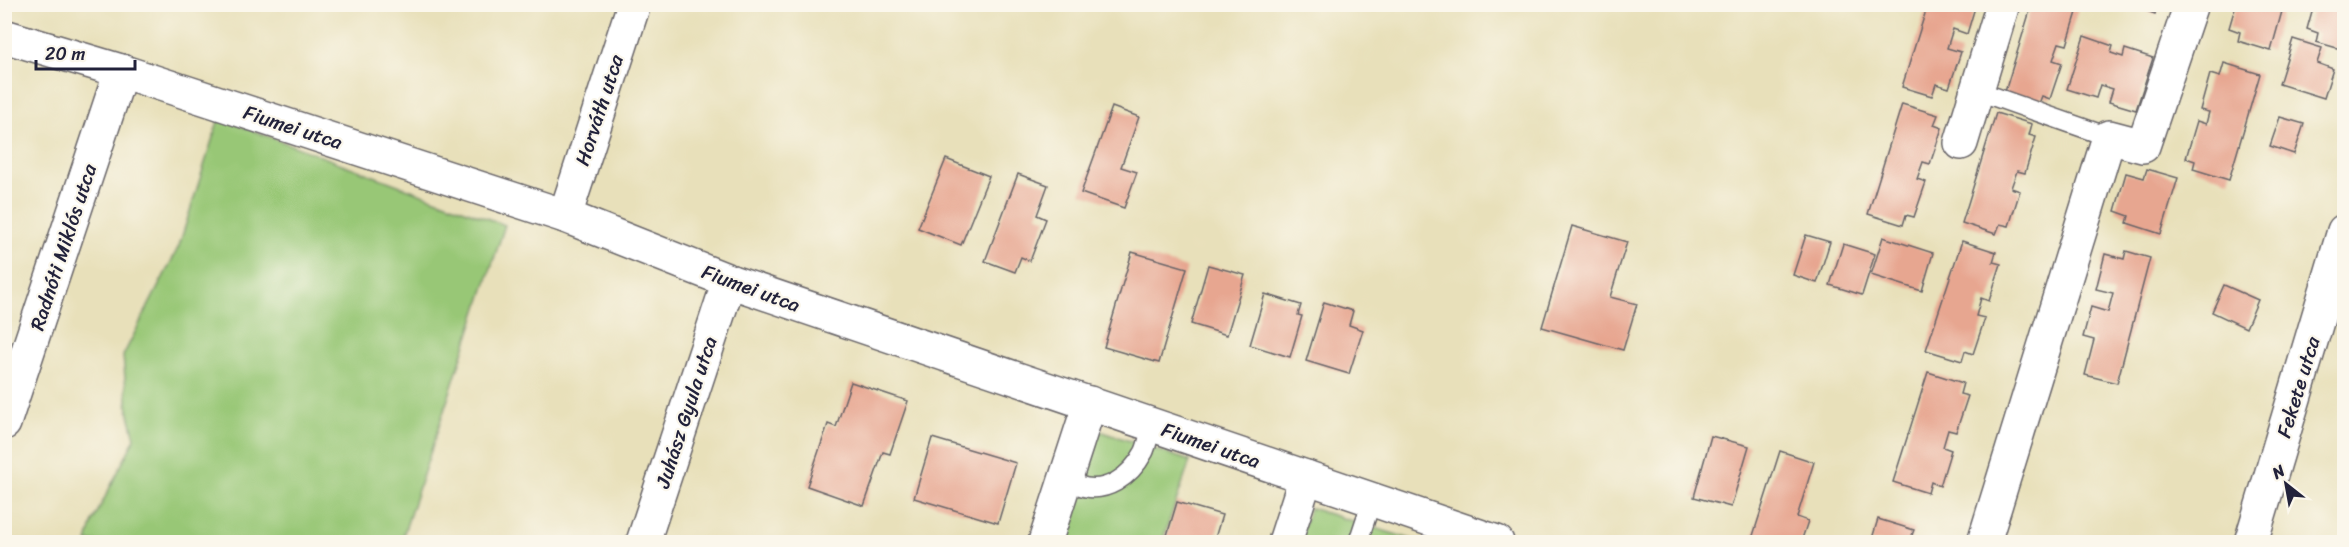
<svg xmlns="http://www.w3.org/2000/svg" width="2349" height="547" font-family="Sriracha,sans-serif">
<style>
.green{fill:#98c776;stroke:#5d7458;stroke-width:1.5}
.building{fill:#e7a690}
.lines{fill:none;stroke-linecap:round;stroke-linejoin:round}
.lane-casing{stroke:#676467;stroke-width:21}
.street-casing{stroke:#676467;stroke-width:36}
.lane{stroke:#fff;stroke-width:18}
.street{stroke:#fff;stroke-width:33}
.labels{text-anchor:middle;stroke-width:4.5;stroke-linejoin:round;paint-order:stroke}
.street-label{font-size:20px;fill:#22223b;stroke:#fbf7ec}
</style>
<rect width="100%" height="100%" fill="#fbf7ec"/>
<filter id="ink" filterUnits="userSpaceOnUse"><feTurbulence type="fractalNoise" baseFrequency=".0167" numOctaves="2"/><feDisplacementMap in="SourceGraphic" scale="12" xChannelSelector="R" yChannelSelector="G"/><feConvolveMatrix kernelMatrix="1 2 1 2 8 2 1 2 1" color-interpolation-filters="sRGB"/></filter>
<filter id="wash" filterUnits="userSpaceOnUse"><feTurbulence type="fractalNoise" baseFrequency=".008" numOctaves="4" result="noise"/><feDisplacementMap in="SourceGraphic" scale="24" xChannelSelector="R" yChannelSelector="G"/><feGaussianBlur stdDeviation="1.35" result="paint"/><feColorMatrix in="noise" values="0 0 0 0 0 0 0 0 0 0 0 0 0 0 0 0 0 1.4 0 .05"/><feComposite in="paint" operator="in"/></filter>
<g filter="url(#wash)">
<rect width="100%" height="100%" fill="#e8e0ba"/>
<g class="green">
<polygon points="219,118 505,225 401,542 87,542 93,521 135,438 128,410 123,356 179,246"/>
<polygon points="1088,427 1190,461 1162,542 1051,542"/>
<polygon points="1310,508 1420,542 1298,542"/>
</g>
<g id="blocks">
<g class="building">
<polygon points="1928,4 1976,4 1967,34 1953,29 1947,48 1961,52 1949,88 1936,84 1932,96 1902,87"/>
<polygon points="2032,4 2071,4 2070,7 2078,9 2067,45 2059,43 2053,60 2062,63 2050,99 2042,96 2038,106 2004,95"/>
<polygon points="2128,4 2158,4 2155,14"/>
<polygon points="2236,4 2284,4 2271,51 2238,41 2240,32 2229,28"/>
<polygon points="2314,4 2344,4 2344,50 2316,42 2318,33 2307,29"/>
<polygon points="2084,36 2113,46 2111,53 2123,57 2125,49 2153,58 2136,110 2109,102 2113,89 2100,85 2096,98 2067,89"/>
<polygon points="2293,39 2322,48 2317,63 2333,69 2324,98 2279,84"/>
<polygon points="2224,63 2260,74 2229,180 2193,169 2195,161 2186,158 2197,121 2206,124 2209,112 2200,110 2210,74 2220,77"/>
<polygon points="1902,104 1938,115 1934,125 1942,128 1930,164 1923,162 1917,179 1926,182 1914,217 1906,215 1903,225 1868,214"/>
<polygon points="1112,107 1139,117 1121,167 1137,172 1124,208 1081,193"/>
<polygon points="1996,113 2032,124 2029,135 2036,137 2025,173 2017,171 2011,188 2020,191 2009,226 2000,224 1996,234 1962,223"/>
<polygon points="2280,117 2304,124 2294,154 2270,146"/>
<polygon points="946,159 989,176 961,245 918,228"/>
<polygon points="2147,169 2178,178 2161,234 2127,223 2129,216 2115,211 2126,173 2144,178"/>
<polygon points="1018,174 1048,185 1037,215 1046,219 1030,261 1021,257 1015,272 985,261"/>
<polygon points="1572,226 1627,242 1610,297 1637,304 1623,350 1542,327"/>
<polygon points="1806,235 1830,242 1817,283 1793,275"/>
<polygon points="1883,237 1933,253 1922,291 1871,275"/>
<polygon points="1962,241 1996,252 1993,262 2001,264 1989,301 1981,298 1976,316 1985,318 1973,354 1965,351 1962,361 1926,350"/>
<polygon points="1843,244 1875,254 1862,295 1830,285"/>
<polygon points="2126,251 2150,258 2117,383 2085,375 2094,340 2083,337 2091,307 2108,312 2113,293 2096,289 2105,254 2124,259"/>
<polygon points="1132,252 1187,268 1159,363 1104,347"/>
<polygon points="1208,265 1245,275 1227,335 1191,324"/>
<polygon points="2224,285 2258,300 2246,328 2212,312"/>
<polygon points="1265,294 1301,305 1298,315 1302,316 1290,357 1250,345"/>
<polygon points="1324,302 1353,311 1349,325 1363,330 1349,374 1306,361"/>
<polygon points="1928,372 1963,383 1960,394 1968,396 1956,432 1948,430 1943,447 1951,450 1940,486 1931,482 1928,493 1893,482"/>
<polygon points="851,382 908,401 890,454 883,452 864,506 807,486 828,424 836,427"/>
<polygon points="1711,436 1749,446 1731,507 1694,497"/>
<polygon points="932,438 1016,463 998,523 914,498"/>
<polygon points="1780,451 1814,462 1797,517 1808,521 1801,542 1751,542"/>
<polygon points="1177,502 1222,515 1215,538 1225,541 1225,542 1165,542"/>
<polygon points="1878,519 1914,530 1910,540 1915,542 1871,542"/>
</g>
</g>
</g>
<g filter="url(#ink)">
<use href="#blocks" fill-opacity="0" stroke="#676467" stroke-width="1.5"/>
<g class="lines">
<g class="lane-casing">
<g id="lane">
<polyline points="1978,91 2109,137"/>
<path d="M1069,467L1078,485C1105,496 1131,476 1144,452C1148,444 1149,433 1152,425"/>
<polyline points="1358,542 1372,500"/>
</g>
</g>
<g class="street-casing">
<g id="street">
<polyline points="4,36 121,71 565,216 729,281 1497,542"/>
<polyline points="1961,143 2003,4"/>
<polyline points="565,216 634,4"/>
<polyline points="4,423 121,71"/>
<polyline points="643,542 729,281"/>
<polyline points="1045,542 1090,403"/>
<polyline points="1285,542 1306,477"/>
<polyline points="1984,542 2109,137 2143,146 2191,4"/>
<polyline points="2251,542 2344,231"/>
</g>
</g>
<use href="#lane" class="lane"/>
<use href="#street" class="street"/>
</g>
</g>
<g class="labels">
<g class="street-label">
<text transform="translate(599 110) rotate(-72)" y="7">Horváth utca</text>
<text transform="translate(293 127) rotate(18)" y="7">Fiumei utca</text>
<text transform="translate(63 247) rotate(-72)" y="7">Radnóti Miklós utca</text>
<text transform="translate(751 288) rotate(20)" y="7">Fiumei utca</text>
<text transform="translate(2298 387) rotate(-73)" y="7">Fekete utca</text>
<text transform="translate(686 412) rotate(-72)" y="7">Juhász Gyula utca</text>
<text transform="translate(1211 445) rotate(19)" y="7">Fiumei utca</text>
</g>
</g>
<rect width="2349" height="547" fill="none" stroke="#fbf7ec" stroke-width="24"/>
<g transform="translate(2286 484) rotate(329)" stroke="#fbf7ec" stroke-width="4.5" paint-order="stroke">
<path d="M0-4.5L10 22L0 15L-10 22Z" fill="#22223b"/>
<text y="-9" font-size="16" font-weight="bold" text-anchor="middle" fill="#22223b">N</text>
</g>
<path d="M36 60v9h99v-9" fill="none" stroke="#22223b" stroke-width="3"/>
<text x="45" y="60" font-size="18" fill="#22223b" stroke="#fbf7ec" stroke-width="4.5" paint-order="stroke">20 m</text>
</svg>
